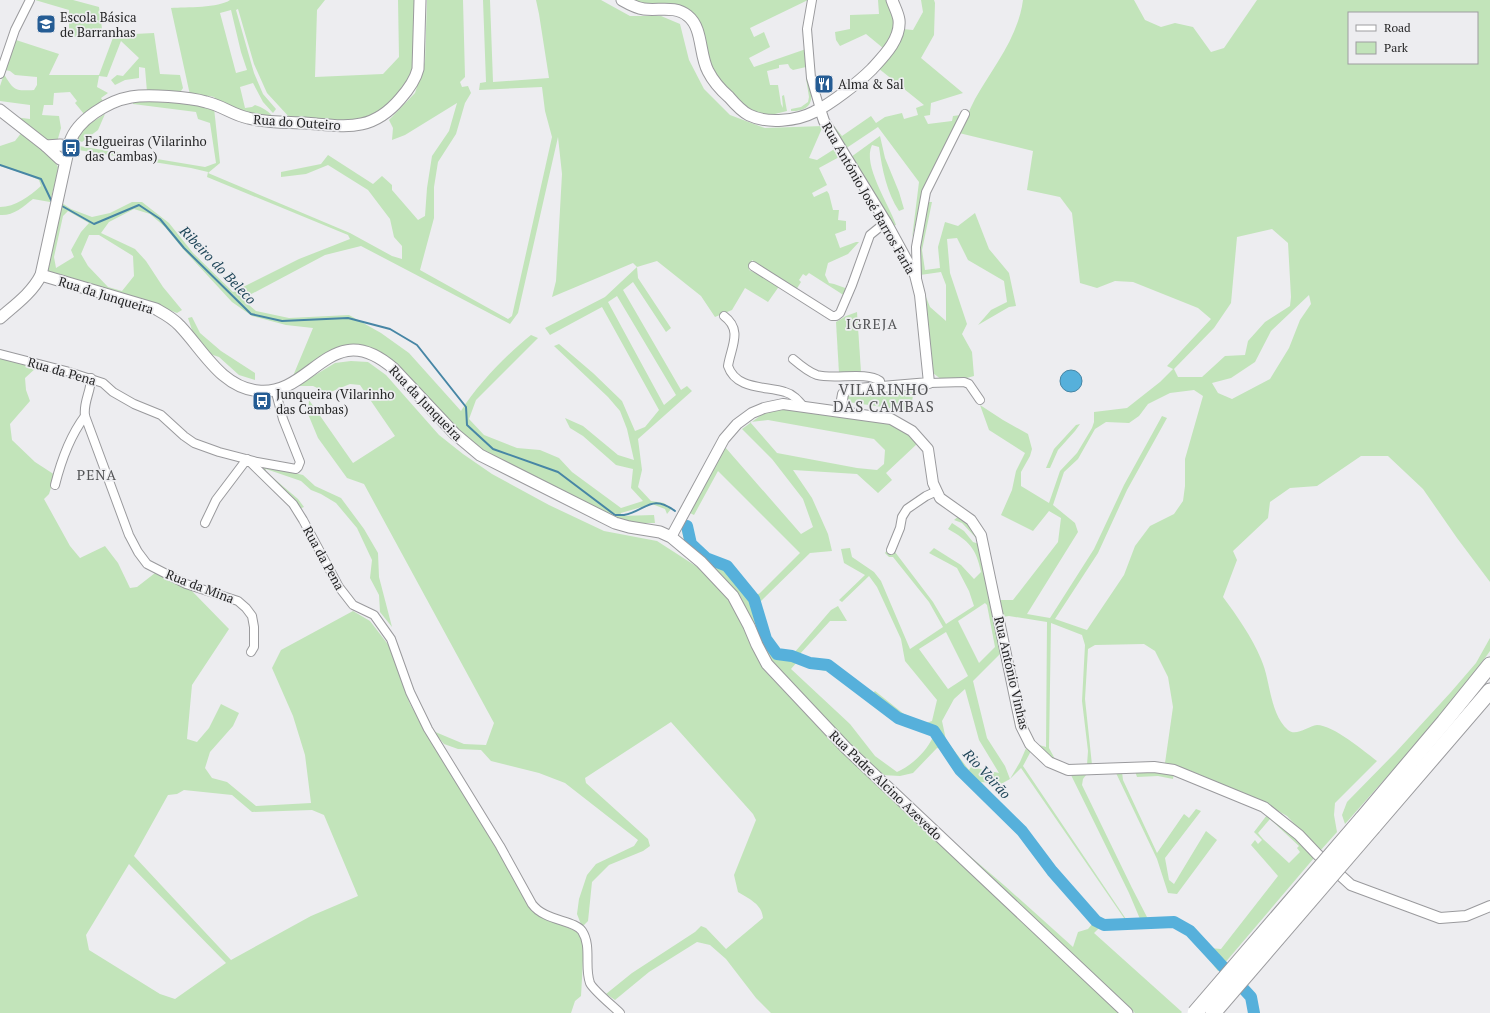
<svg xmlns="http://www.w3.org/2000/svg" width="1490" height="1013" font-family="'PT Serif',serif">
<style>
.green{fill:#c2e4ba;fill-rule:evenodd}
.water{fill:#56b0db;stroke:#4786a5}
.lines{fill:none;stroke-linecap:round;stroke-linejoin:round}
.stream{stroke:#4786a5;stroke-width:2}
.river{stroke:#56b0db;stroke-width:12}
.minor-casing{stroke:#9a9a9d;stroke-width:10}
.tertiary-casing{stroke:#9a9a9d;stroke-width:12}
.secondary-casing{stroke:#9a9a9d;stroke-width:13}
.motorway-casing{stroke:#9a9a9d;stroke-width:17}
.minor{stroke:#fff;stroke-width:8}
.tertiary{stroke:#fff;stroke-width:10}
.secondary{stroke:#fff;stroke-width:11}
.motorway{stroke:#fff;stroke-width:15}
.motorway-bridge-casing{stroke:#9a9a9d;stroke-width:17;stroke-linecap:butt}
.motorway-bridge{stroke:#fff;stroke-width:15}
.labels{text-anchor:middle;stroke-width:3.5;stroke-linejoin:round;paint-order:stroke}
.poi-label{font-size:13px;fill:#252526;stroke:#ededf0;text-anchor:start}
.street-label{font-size:13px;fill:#252526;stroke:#ededf0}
.water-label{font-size:14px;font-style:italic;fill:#1e4558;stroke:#ededf0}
.neighbourhood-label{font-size:14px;letter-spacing:1px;fill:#525355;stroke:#ededf0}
.quarter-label{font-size:15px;letter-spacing:1px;fill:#525355;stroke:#ededf0}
</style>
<rect width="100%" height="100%" fill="#ededf0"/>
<g class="green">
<polygon points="35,0 73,0 99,7 103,36 69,37 69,10"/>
<path d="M230,0H325L317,10L315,77L383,74L399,57L398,0H417L415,65L403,88L382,112L363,121L290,118L267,93L254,64L238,9L236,10L254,73L263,94L276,109L273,113L263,102L253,83L240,87L245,108L252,107L255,105C262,107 270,112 274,118L257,117L219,103L214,97L209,96L207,98L190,95L171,8C186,7 219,8 230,0ZM231,10L241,52L247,70L236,73L220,13Z"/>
<path d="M427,0H463L465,77L460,82L462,87L468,86L471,93L465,103L456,134L438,162L434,187V218L420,270L508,319L512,316L552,137L545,111L542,87L479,90L480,83L486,82L483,0H490L493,82L549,78L539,14L536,0H601L630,16H661L680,24L689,60L704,89L730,115L765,128L823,126L809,158L817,160L836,148L841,156L819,168L827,185L812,193L814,197L827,191L829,194L833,210H839L838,220L846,221V230L835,234L840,248L856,242H859L848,254L828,263L825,275L829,283L834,284L848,289L845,296L809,273L806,276L803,274L799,280L801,282L796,290L752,260L749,270L780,285L768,302L745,288L732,310L715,317L701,296L657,261L637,267L638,278L671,328L666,332L633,282L623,290L681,390L687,386L692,391L638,439L642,470L638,487L651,501L664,503L671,509L667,514L665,509L652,504L621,513L620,516L654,515L655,523H637L614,521L492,458L466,439L390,358L372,349L359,345H344L327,353L293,376L313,328L286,325L252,316L232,302L183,249L165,227L150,214L134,209L109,222L101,233L135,249L146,261L163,287L182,310L177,313L159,306L51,274L47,269L62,203L71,209L92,217L110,213L132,202H142L169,223L193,253L233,292L299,259L350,239L348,235L207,177L208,172L191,168L72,149L73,145L205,167L216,163L210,123L198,119L196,112L133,104V101L201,104L214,108L220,163L208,173L350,233L392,256L402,259V246L394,237L390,219L368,190L328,165L306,174L281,177V172L321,164L328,155L373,184L382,176L392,185V190L418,220L425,216L427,188L432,156L449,131L457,103L405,135L392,140L393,128L389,120L415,93L425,61ZM558,137L562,174L556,281L552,297L633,263L637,267L605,297L545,328L550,335L602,307L659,410L645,427L635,431L622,401L593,373L559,344L554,346L608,397L620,411L627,429L634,460L618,455L583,426L565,418L570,428L583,436L616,465L633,469L631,488L643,501L621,508L572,472L559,458L540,450L517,448L484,435L469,419L476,400L538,338L531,335C507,354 477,385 461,411L409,353L381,333L349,315L289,318L256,311L242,299L325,255L361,246L510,324L518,313ZM68,211L89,223L81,232L71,250L74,257L56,268L54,257L63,216ZM89,235H99L133,256L134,276L122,291L108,287L88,266L81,254ZM617,296L676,395L664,405L608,302Z"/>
<polygon points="632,0 808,0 750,28 754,37 764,32 770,47 749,58 754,67 806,49 807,65 806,67 793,70 790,68 788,64 779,65 779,68 767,71 770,85 778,85 781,104 783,108 782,96 784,95 787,111 771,115 750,112 723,87 709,65 697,20 644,5"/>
<path d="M878,0H888C896,23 900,28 883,48L866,34L840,46L836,40L835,32L850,29V15L879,14Z"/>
<polygon points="921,0 934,0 935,3 934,35 921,58 963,93 931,103 930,115 924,116 928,124 952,121 953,116 961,115 924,190 912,238 919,182 878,127 845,149 832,128 834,126 842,136 871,116 876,123 885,117 902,113 904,119 918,115 916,108 924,105 878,68 902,29 913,30 923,12"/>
<path d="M1023,0H1134L1145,20L1161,27L1175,23L1193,27L1211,52L1224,48L1257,0H1490V582L1457,538L1423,489L1388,456H1361L1317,486L1290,488L1270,502L1268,518L1233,551L1237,560L1223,597C1237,616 1252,637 1261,659C1271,681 1269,713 1288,730C1296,737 1308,726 1317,725C1333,725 1364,751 1377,761L1335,803L1334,815L1337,832L1320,851L1287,816L1261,801L1191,771L1165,763L1173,707L1168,677L1155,651L1144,644L1095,645L1088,649L1085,699L1092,765H1087L1088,751L1082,701L1085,645L1082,635L1051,623L1049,748L1055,759L1044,753L1036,744L1046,747L1047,622L1009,616L1002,617L999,600H1013L1058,542L1061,518L1049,511L1033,531L1001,515L1012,490L1016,471L1025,453L989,430L980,405L1003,420L1028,434L1032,449L1030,456L1021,472V486L1049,503L1060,471L1077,453L1092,428L1094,422V412L1127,408L1160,382L1173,369L1167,366L1211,319L1198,308L1133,282L1115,281L1097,288L1080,283L1072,213L1060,197L1027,190L1033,151L959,133C965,122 969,110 975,99C993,67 1018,38 1023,0ZM1349,13H1477V63H1349ZM1272,229L1288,243L1291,297L1290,306L1265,322L1248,341L1245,355L1225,356L1202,377H1178L1174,369L1214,328L1231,303L1237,237ZM1309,295L1311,304L1300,320L1289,348L1270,379L1232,399L1218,393L1212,383L1231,378L1255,362L1271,331ZM1194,390L1203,396L1185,459V486L1183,501L1174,514L1150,526L1135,546L1124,575L1087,630L1055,619L1098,553L1127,490L1167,418L1162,416L1124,485L1094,549L1050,618L1027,614L1078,532L1075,523L1053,505L1064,472L1078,459L1095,429L1106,422L1129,423L1139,416L1148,404L1170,393Z"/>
<path d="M154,33L160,74L180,75L183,88L179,94L147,92L145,68L139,67V78L125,80L115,85L111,80L117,75L123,76L139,58L121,41L107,77L99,76L97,87L108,93L101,98L103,101L84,114L75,103L77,101L70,92L54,93L53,105H44L42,115L59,116L61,128L57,142L47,141L14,117L30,119V105L0,101V86L4,74C14,91 15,91 34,90L37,85V77L15,75L10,71L5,70L16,40L59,54L49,75H99L114,35Z"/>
<path d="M806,78H809C811,90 816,106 801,110C797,111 795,111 791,111V109L801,107L808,102L809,97Z"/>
<polygon points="105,114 98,130 82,142 75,139 86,126"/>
<path d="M22,132L50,154L58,167L56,179L50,202L33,199C23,207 13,216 0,215V207C15,207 30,196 41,186L39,180L28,175L0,166V146L15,141Z"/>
<path d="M880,136L885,158L899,192L904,209L899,211C887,193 882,169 879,147L872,145C862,165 889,204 896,225L891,227L851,157Z"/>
<polygon points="926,202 932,202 922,250 925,270 940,268 938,247 945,222 958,226 975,213 989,249 1009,273 1016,306 1009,307 978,325 991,310 1007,302 1004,281 968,260 957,238 947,239 950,273 967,324 962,334 972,352 974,376 963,379 942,380 933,373 929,353 922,287 930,307 946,321 946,285 941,272 920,275 918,250"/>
<polygon points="857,312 861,372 839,373 836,322 846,316"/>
<polygon points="192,317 200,333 221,351 255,373 255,380 239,375 219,357 210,354 194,336 188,318"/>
<path d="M0,357L37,367L25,378L26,390L30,401L10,424L12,440L35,462L55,475L49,494L44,499L70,546L80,558L105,546L118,563L130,588L137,587L155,573L191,590L229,629L192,685L187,739L197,742L209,728L221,704L239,713L233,726L210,752L205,768L212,778L227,782L256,806L311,803L305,755L293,716L272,668L281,650L353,611L370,621L390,647L410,704L510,871L527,904L538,915L578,932L584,942L581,996L575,1001L571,1013H0ZM184,790L232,795L252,812L312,810L324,815L358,896L311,916L231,960L134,856L168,795L177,794ZM129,864L226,963L175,999L160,994L89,950L86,935Z"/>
<path d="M351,361L368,362L386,375L439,435L463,454L492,474L549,505L604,531L657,541L702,570L730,601L764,670L835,745L1120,1013H771L756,998L726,959L710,945L697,942L649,972L615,1000L606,994L632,973L695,932L701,926L706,928L726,949L763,918C762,904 749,899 738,892L734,875L756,820L753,814L671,722L585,778L586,783L648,839L650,846L643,851L609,865L592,882L588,921L582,927L577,914L579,899L587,875L596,864L634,846L638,840L565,783L539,773L491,761L481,750L458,749L444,744L433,731L464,744L486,745L494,723L364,484L347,478L318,438L308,414L309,400L353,463L395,436L360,385L350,384L328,393L313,386H297L335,363Z"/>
<polygon points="914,391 910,411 848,402 848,395"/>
<path d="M785,407L884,422L903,430L918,443L886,473L892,480L878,493L857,474L793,470L812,498L828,534L832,551L810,553L758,604L767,629L774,644L784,653H794L831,610L838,606L847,621H830L799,655L814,662L837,665L867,690L862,695L831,672L811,668L797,662L791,669L850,724L875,756L897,772C911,766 926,752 933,737L929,732L898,722L870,696L875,691L904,714L926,723L932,721L937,700L905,661L901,639L877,587L869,576L842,602L839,600L865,575L844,563L841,549L850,548L852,557L874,572L881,581L910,649L943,627L929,602L893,557H889L885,553L890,546L895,552L933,602L946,624L974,606L969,591L957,568L929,553L934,548L961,565L974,579L981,572C976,548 969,541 948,529L952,523L964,531L973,542L979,544L1002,652L973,681L987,738L1005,766L1010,779L1020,762L1027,746L1031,751L1023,766L1126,919H1140L1129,893L1071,775H1086L1083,779L1082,785L1132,888L1148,919H1175L1192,930L1210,948L1221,949L1278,876L1251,845L1255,840L1258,844L1262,840L1254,832L1267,815L1306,846L1314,858L1218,971L1190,935L1172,926L1099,928L1094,933L1182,1012L1181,1013H1135L1070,955L936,827L1005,886L1073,947L1078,932L1088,929L1094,922L1051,873L1021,835L961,777L942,749L937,748L913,773L900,776L882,775L817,712L773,664L765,652L740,598L722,575L689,546L684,540L682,531L686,521H689L691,524V534L696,544L716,560L729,563L755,596L760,593L800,553L718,471L694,515L690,513L725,447L801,534L813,527L803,499L772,459L742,429L764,413ZM768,420L874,439L885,450L884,464L877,470L857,468L777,453L750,422ZM985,603L987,605L995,647L979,663L958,621ZM946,632L968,676L948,689L919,649ZM965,689L979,740L999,773L971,767L969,770L946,740L942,721L954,699ZM1021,768L1124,918V919H1098L1057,872L1027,832L981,782L1001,784L1010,779ZM1270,819L1299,846L1297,848L1300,852L1289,863L1263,839L1258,833Z"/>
<polygon points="1080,424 1075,431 1058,450 1050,468 1046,468 1054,449 1076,425"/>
<polygon points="260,465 303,475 315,486 341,498 364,529 378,553 379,577 392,627 380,612 379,595 370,578 372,560 357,528 336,503 321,494 311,490 301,481 266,469 265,471 298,499 304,507 299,509 260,469"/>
<path d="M959,516C967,522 975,529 977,539L962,523L954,520Z"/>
<polygon points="1490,638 1490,651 1454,701 1345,824 1342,815 1347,802 1396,752 1451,692 1476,663"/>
<polygon points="1135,771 1157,771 1174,773 1173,779 1158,776 1137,777"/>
<polygon points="1122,772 1123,780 1157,853 1184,814 1189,818 1196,809 1201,811 1165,858 1169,880 1174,884 1206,831 1217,840 1177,894 1168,893 1157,859 1116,773"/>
</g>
<circle class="water" cx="1071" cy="381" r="11"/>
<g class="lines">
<g class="stream">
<polyline points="0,165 41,179 52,202"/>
<path d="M62,206L94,224L139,205L160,219L184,248L251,314L282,321L348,318L390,329L417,345L466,407L467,425L493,449L558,472L615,515C618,515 621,515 624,515C646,511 651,493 675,511"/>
</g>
<polyline class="river" points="687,526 691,544 706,558 727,566 754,599 766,639 777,654 792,656 810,663 828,665 898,718 934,731 960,770 1022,831 1052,871 1096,921 1104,925 1174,922 1190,931 1251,997 1254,1013"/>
<g class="minor-casing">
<g id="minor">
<polyline points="812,0 807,29 811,78 820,109"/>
<polyline points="0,74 15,30 30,0"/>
<polyline points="753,266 832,316 836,316 840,313 852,285 870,235 886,222"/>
<polyline points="917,278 916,247 926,192 965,114"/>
<path d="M724,316C743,330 731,347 728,366C736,390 766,386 785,392C793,394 798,400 804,407"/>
<polyline points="0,354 66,371 103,383 113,392 134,404 161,415 184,436 194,443 219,452 257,462 296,469 298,467 300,462 283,419 275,389"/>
<path d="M793,359C800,365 808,372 817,375C835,380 865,371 880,381L881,387"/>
<path d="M91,378C91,392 83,402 85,416L129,535L138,552L147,564L186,584L238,601L246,608L252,616L254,627V647L251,652"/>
<polyline points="929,383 964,382 969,384 980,400"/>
<path d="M55,485C61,461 70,436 85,416"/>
<path d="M205,523L216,500L247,459L293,504L303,520L339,587L353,605L374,615L391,639L410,692L428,729L500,846L532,904C544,921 575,920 582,931C592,946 584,967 590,983C593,990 614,1007 620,1013"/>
<polyline points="891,550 900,528 902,517 907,509 926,496 937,491"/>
</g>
</g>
<g class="tertiary-casing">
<g id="tertiary">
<polyline points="820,109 824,121 886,222 915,275 920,295 929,383 846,390 843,394 840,411"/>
<polyline points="671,537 724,439 737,424 752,413 764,408 783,404 891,419 912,431 928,449 933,483 940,498 971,520 981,535 1021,726 1030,744 1049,762 1068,770 1154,767 1174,770 1264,807 1299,835 1317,854 1351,885 1440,918 1466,916 1490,906"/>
</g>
</g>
<g class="secondary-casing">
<g id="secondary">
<path d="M622,0C629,4 636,8 644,9C659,11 675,5 688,16C703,28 699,54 708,71C713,81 721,90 729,97C735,104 741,111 749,115C767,124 797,121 814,112C831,104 859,82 872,69C884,56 901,39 899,20C898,13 894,6 892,0"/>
<polyline points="0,110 46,146"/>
<polyline points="65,161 60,159 46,146 60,145 69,146"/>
<path d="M41,275L156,309C165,314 173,318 180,326C203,350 221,387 258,391C312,397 331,314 394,369L455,434L480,455L615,523L629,527L660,532L671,537L701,562L733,596L749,626L757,645L767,664L846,748L1127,1013"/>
<path d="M0,318C15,305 32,293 41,275L70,142C77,120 108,101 131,97C148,94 189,97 206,102C221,105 233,115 248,118C267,123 287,122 305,123C345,126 371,133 400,99C408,90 415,81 418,69L420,0"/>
</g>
</g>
<g class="motorway-casing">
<g id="motorway">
<polyline points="1362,819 1444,722 1490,665"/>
<polyline points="1373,827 1490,691"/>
</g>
</g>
<use href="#minor" class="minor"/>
<use href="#tertiary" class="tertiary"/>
<use href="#secondary" class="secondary"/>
<use href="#motorway" class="motorway"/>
<g class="motorway-bridge-casing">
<g id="motorway-bridge">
<polyline points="1195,1013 1362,819"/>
<polyline points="1213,1013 1373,827"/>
</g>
</g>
<use href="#motorway-bridge" class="motorway-bridge"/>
</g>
<defs>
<g id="school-square" transform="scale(1)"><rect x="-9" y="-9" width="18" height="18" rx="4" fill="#255c94" stroke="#ededf0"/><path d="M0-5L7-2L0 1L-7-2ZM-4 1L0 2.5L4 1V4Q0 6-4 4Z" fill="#fff"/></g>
<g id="restaurant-square" transform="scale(1)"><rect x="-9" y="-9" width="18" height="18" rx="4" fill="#255c94" stroke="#ededf0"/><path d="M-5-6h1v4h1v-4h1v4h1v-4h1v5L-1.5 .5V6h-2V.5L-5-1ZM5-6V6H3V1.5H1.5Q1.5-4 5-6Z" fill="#fff"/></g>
<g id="bus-square" transform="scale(1)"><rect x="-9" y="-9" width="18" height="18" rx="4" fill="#255c94" stroke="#ededf0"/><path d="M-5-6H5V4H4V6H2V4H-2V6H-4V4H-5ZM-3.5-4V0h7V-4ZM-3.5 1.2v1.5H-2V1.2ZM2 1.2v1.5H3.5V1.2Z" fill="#fff"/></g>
</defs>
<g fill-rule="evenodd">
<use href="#school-square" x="46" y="24"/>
<use href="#restaurant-square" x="824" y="84"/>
<use href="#bus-square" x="71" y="148"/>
<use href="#bus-square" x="262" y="401"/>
</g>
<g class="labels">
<g class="poi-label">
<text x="60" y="22">Escola Básica<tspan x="60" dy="15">de Barranhas</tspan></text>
<text x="838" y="89">Alma &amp; Sal</text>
<text x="85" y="146">Felgueiras (Vilarinho<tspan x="85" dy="15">das Cambas)</tspan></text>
<text x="276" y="399">Junqueira (Vilarinho<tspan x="276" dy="15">das Cambas)</tspan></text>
</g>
<g class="street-label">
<text transform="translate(297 122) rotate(4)" y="5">Rua do Outeiro</text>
<text transform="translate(869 198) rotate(60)" y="5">Rua António José Barros Faria</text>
<text transform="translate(106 295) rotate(17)" y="5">Rua da Junqueira</text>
<text transform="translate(62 371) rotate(16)" y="5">Rua da Pena</text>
<text transform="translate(426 403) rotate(46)" y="5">Rua da Junqueira</text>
<text transform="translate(324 558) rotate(61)" y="5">Rua da Pena</text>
<text transform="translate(200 586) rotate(21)" y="5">Rua da Mina</text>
<text transform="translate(1012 673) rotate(77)" y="5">Rua António Vinhas</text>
<text transform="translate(886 785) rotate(44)" y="5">Rua Padre Alcino Azevedo</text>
</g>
<g class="water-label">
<text transform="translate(218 265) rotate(46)" y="5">Ribeiro do Beleco</text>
<text transform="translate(987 774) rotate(47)" y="5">Rio Veirão</text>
</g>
<g class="neighbourhood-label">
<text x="872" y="329">IGREJA</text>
<text x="97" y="480">PENA</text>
</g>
<g class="quarter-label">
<text x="884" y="395">VILARINHO<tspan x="884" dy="17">DAS CAMBAS</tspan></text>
</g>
</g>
<rect x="1348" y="12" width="130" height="52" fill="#ededf0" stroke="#9d9d9f"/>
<rect x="1356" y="25" width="20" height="6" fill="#ffffff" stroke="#9d9d9f"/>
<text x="1384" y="32" font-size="12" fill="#252526">Road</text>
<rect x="1356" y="42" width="20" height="12" fill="#c2e4ba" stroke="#9d9d9f"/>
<text x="1384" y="52" font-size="12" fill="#252526">Park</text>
</svg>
